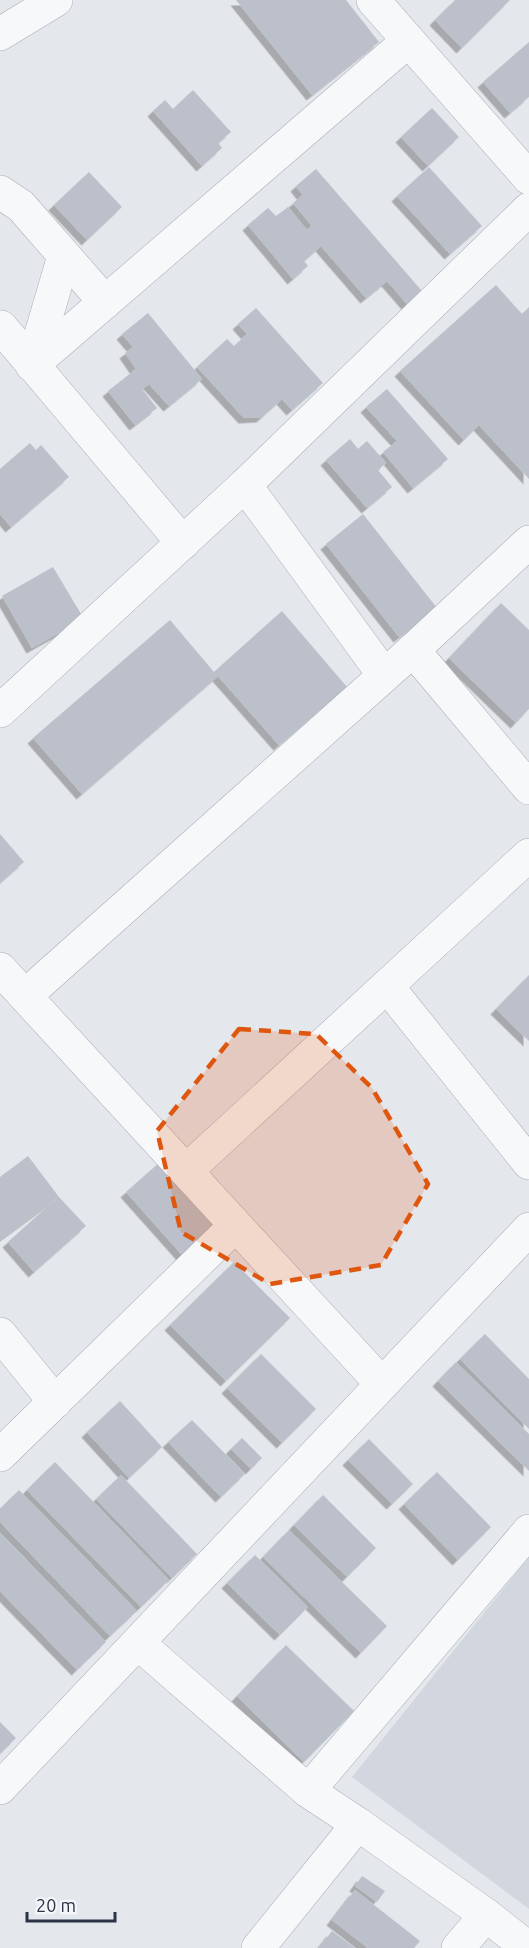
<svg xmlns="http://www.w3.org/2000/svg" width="529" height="1948" font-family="Ubuntu,sans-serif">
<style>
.built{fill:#d2d6de}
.building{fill:#bbc0ca;filter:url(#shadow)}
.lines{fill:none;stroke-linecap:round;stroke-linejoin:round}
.minor-casing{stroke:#a9aeb7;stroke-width:34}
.minor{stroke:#f7f8fa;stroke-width:33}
.marked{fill:#df570f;fill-opacity:0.2;stroke:#df570f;stroke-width:4.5;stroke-dasharray:12 8;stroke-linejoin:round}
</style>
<defs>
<filter id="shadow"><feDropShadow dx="-5.5" dy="5.5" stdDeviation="0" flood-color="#0004"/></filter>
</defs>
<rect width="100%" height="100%" fill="#e4e7ec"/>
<polygon class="built" points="529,1557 529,1909 352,1777"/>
<g class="building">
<polygon points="236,0 346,0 379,42 312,95"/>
<polygon points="455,0 510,0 462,48 435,20"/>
<polygon points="529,42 529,97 510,113 483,82"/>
<polygon points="193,90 231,132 218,143 222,148 202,166 153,111 165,100 173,109"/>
<polygon points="432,108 459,137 428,166 401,137"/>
<polygon points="429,167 482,226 450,254 397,196"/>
<polygon points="316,169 422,291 407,304 387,281 366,298 321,246 304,261 308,266 293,279 248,225 268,208 276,216 288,207 307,230 312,226 293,203 303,195 296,186"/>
<polygon points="89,172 122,207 87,240 54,205"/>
<polygon points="496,285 522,314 529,307 529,479 479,425 464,440 400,371"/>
<polygon points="256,308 323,383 292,410 282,399 262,417 244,418 197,367 227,339 234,346 247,334 238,324"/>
<polygon points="148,313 202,379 169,406 149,384 142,389 157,408 135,425 108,391 136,369 125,353 133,347 122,334"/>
<polygon points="387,389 448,459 413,488 383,452 397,441 366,407"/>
<polygon points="350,439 358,449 367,441 386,463 378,470 392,487 367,508 326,460"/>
<polygon points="30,443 36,450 41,445 69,477 11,527 0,514 0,469"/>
<polygon points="363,514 437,608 399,637 326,544"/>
<polygon points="53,567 84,619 32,648 2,596"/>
<polygon points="501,603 529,630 529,709 516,723 449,658"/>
<polygon points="282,611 347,687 279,745 218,676 82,794 33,738 170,620 214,672"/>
<polygon points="0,834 24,862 0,883"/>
<polygon points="529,975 529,1041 496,1009"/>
<polygon points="28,1156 59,1197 86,1226 34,1272 8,1242 56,1199 0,1240 0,1177"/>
<polygon points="160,1162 217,1225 183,1256 126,1192"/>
<polygon points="234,1262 290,1318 226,1381 170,1325"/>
<polygon points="485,1334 529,1379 529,1429 460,1359"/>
<polygon points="261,1354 316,1409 282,1443 227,1388"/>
<polygon points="456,1362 529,1434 529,1471 438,1381"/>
<polygon points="120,1401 162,1447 129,1478 87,1432"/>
<polygon points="192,1420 245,1474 221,1497 168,1442"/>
<polygon points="242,1438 262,1458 251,1469 231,1449"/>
<polygon points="369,1439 413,1484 392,1504 348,1460"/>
<polygon points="55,1462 169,1580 141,1607 27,1490"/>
<polygon points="437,1472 491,1527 458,1560 404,1504"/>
<polygon points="121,1475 197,1554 172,1578 96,1499"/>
<polygon points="19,1490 137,1611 110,1636 0,1522 0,1509"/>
<polygon points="323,1495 376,1548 347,1577 294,1525"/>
<polygon points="289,1530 387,1626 361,1653 263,1557"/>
<polygon points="0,1533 106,1642 77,1670 0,1591"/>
<polygon points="255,1555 308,1607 280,1635 227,1583"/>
<polygon points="286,1645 354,1711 304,1762 237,1696"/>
<polygon points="0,1722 16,1738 0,1754"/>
<polygon points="362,1876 385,1891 377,1902 355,1886"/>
<polygon points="355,1890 420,1941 414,1948 368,1948 332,1920"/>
<polygon points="332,1931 355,1948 319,1948"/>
</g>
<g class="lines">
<g class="minor-casing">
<g id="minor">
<polyline points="373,0 529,178"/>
<polyline points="0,34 56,0"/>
<polyline points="0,192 21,206 105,302"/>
<polyline points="1,327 183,543"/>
<polyline points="32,365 408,41"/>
<polyline points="32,365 64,256"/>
<polyline points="245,485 384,675"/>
<polyline points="413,650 529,788"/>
<polyline points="0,711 245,485 529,209"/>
<polyline points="0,969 381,1383"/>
<polyline points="387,986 529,1163"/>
<polyline points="25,996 413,650 529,542"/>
<polyline points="186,1171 529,855"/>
<polyline points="0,1334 55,1402"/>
<polyline points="0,1455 235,1226"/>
<polyline points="138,1643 308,1791 358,1824 486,1915 528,1948"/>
<polyline points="0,1788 529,1229"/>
<polyline points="308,1791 529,1531"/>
<polyline points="258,1948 358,1824"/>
<polyline points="458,1948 486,1915"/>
</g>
</g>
<use href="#minor" class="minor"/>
</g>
<path class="marked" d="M239,1029L316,1034L372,1088L428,1184L381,1265L270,1284L181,1232L157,1131Z"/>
<path d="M27 1912v9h88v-9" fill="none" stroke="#2b3445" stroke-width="3"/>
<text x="36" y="1912" font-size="18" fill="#2b3445" stroke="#f4f6f9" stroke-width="4.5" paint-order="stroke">20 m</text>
</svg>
